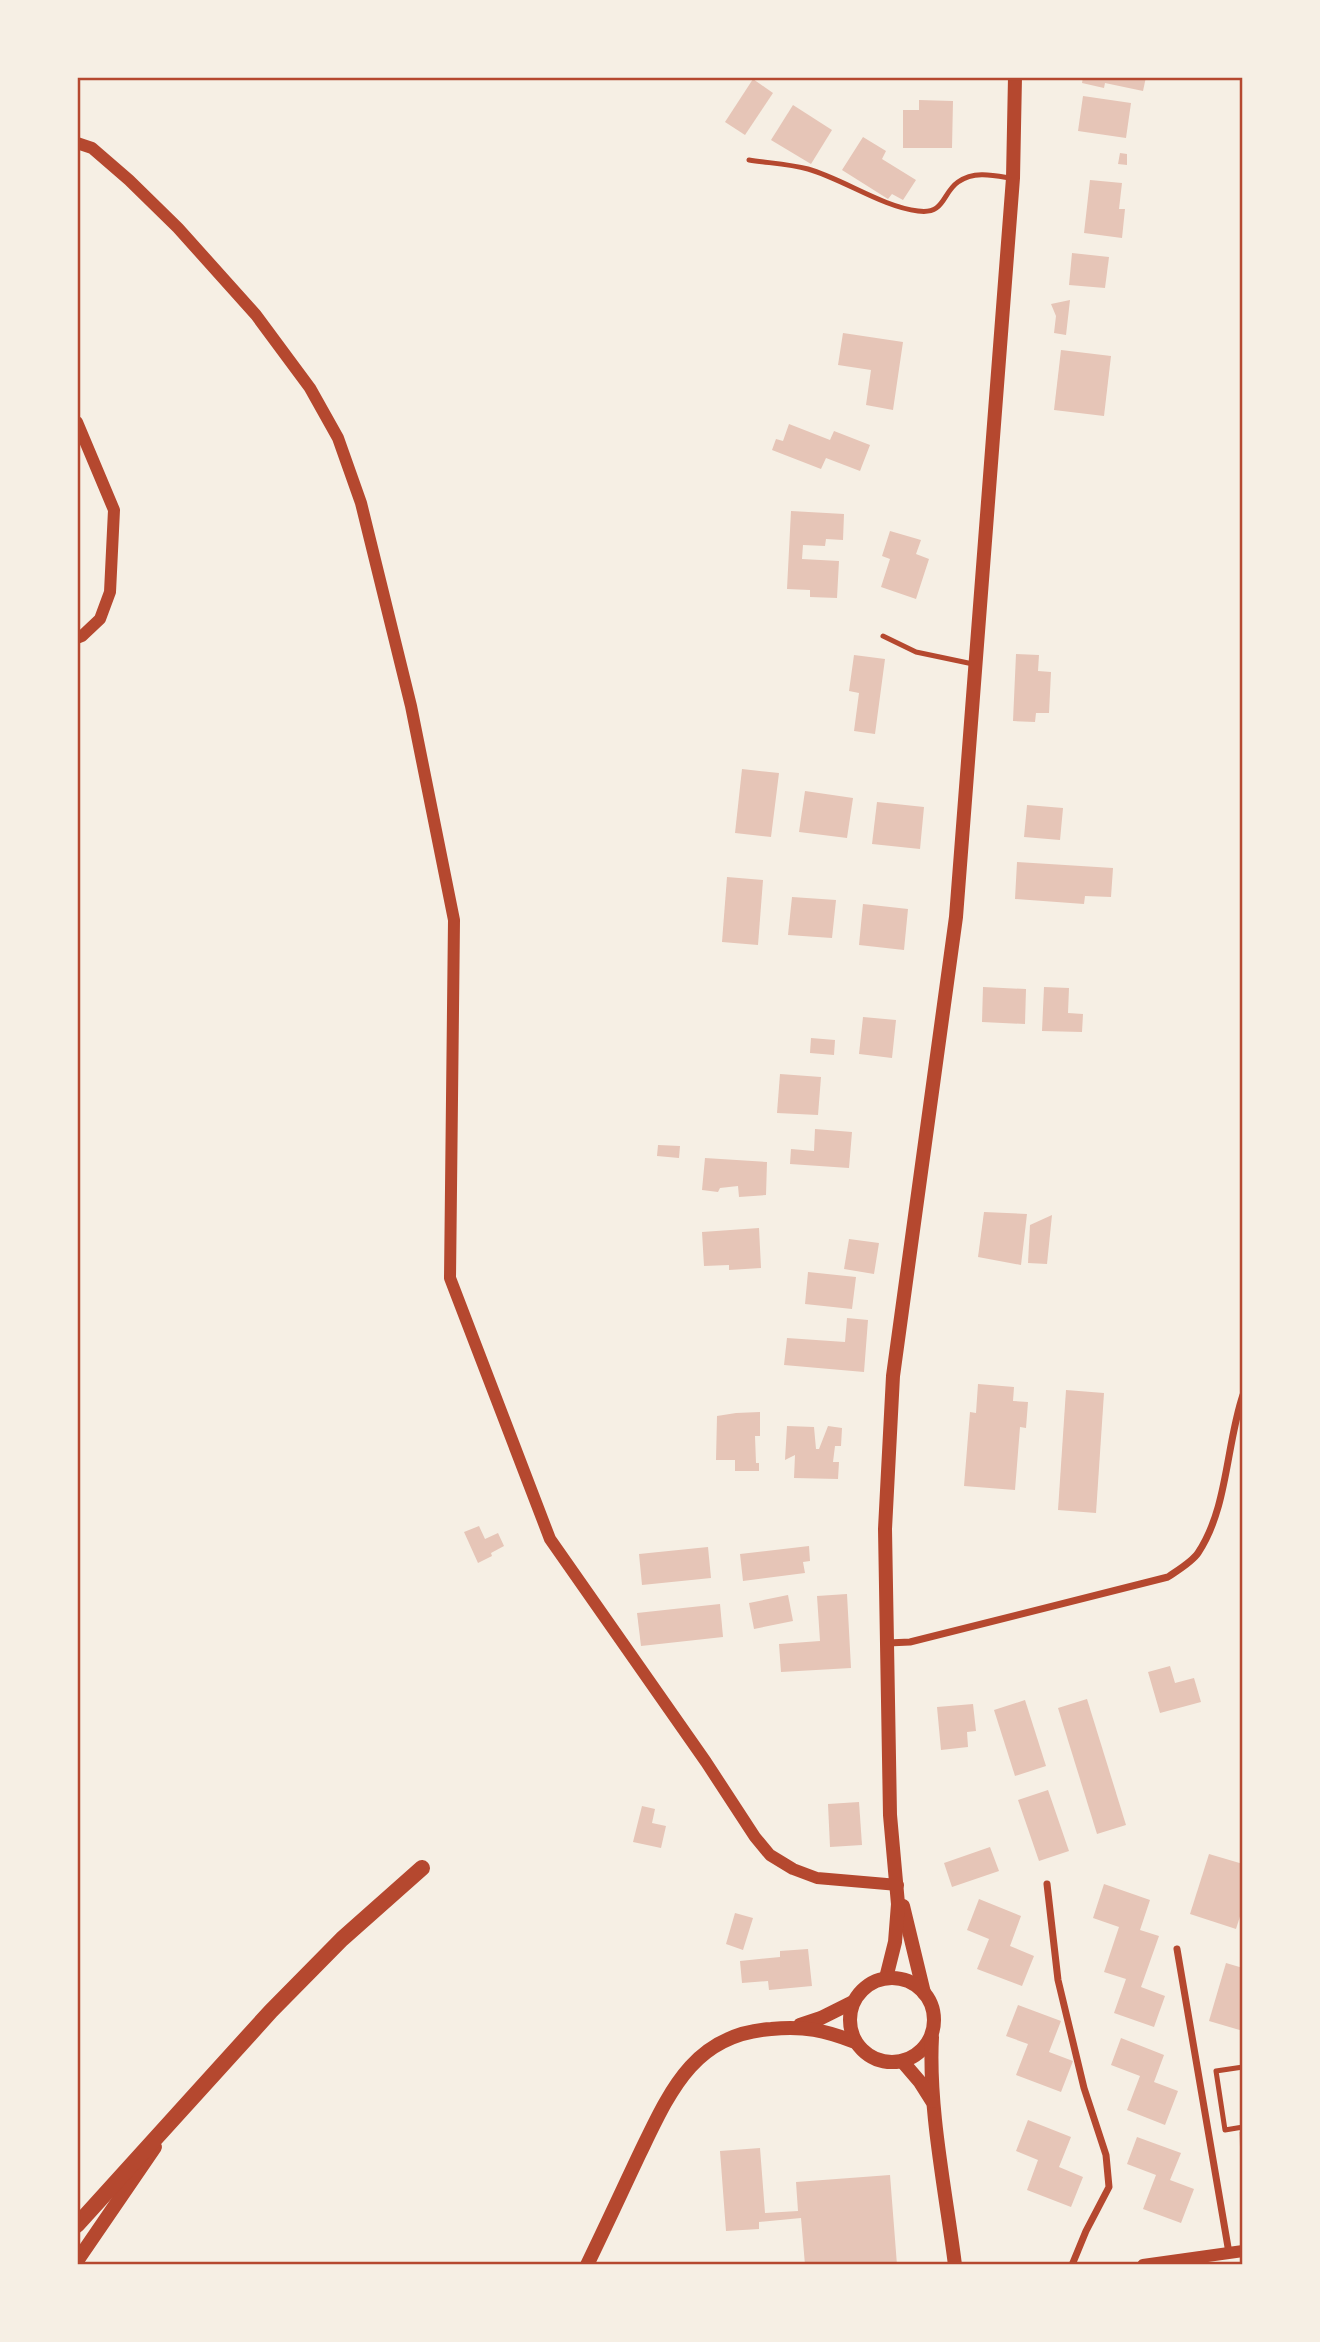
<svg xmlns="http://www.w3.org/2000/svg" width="1320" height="2342" font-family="'Space Grotesk',sans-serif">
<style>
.building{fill:#e6c5b7}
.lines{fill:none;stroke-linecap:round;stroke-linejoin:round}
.service{stroke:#b5482f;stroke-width:5}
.minor{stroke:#b5482f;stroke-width:7}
.tertiary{stroke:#b5482f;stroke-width:12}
.secondary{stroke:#b5482f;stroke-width:14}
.primary{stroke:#b5482f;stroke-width:16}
.neatline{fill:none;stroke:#b5482f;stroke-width:2.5}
</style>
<rect width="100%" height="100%" fill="#f6efe4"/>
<g class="building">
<polygon points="1083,77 1146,77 1143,91 1105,83 1104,88 1082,83"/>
<polygon points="753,79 773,93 745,135 725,122"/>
<polygon points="1083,96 1131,103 1126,138 1078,131"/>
<polygon points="919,100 953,101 952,148 903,148 903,110 919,110"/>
<polygon points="793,105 832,130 811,164 771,140"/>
<polygon points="863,137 886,151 882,159 916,180 903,200 892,194 888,199 842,170"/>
<polygon points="1120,153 1127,154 1127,165 1118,164"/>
<polygon points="1090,180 1122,183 1119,209 1125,209 1122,238 1084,233"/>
<polygon points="1072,253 1109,257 1105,288 1069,285"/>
<polygon points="1070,300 1066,335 1054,333 1056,316 1051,304"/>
<polygon points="843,333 903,342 893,410 866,405 871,370 838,365"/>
<polygon points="1061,350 1111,356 1104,416 1054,410"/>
<polygon points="789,424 830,440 834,431 870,445 860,471 826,458 821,469 772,450 776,439 783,441"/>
<polygon points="791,511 844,514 843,540 826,539 825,546 803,545 802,559 839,561 837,598 810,597 810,590 787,589"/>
<polygon points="890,531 921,540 916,554 929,559 916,599 881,587 890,559 882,556"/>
<polygon points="1016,654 1039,655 1038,671 1051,672 1049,713 1036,713 1035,722 1013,721"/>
<polygon points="854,655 885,659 875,734 854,731 859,693 849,691"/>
<polygon points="742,769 779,773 771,837 735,833"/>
<polygon points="805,791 853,798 847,838 799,832"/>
<polygon points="877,802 924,807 920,849 872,844"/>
<polygon points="1027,805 1063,808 1060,840 1024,837"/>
<polygon points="1017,862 1113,868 1111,897 1085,896 1084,904 1015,899"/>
<polygon points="727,877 763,880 758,945 722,942"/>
<polygon points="792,897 836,900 832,938 788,935"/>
<polygon points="863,904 908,909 904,950 859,945"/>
<polygon points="983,987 1026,989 1025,1024 982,1022"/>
<polygon points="1044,987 1069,988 1068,1013 1083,1014 1082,1032 1042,1031"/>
<polygon points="863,1017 896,1020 892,1058 859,1054"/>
<polygon points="811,1038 835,1040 834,1055 810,1053"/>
<polygon points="780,1074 821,1077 818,1115 777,1113"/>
<polygon points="815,1129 852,1132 849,1168 790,1164 791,1149 814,1151"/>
<polygon points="658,1145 680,1146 679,1158 657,1156"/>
<polygon points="705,1158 767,1162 766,1195 739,1197 738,1186 720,1188 718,1192 702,1190"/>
<polygon points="984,1212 1027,1214 1021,1265 978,1257"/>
<polygon points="1052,1215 1047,1264 1028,1263 1030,1225"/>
<polygon points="759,1228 761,1268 729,1270 729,1265 704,1266 702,1232"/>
<polygon points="849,1239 879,1243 874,1274 844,1269"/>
<polygon points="808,1272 856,1277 852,1309 805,1304"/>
<polygon points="847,1318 868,1320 864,1372 784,1365 787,1338 845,1342"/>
<polygon points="978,1384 1014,1387 1013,1401 1028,1402 1026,1428 1020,1427 1015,1490 964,1486 970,1412 976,1413"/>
<polygon points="1066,1390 1104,1393 1096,1513 1058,1510"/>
<polygon points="760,1412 760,1436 755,1436 756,1463 759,1463 759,1471 735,1471 735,1460 716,1460 717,1416 736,1413"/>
<polygon points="787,1426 814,1427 816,1449 819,1449 828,1426 842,1428 841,1446 835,1446 833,1462 839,1462 838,1479 794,1478 795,1455 785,1460"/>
<polygon points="479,1526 485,1539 498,1533 504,1546 491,1553 492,1556 478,1563 464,1532"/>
<polygon points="809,1546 810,1561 803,1562 805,1573 743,1581 740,1554"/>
<polygon points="708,1547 711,1578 642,1585 639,1554"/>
<polygon points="847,1594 851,1668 781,1672 779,1644 820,1641 817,1596"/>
<polygon points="788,1595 793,1621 754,1629 749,1603"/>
<polygon points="720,1604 723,1637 641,1646 637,1613"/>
<polygon points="1170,1666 1175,1683 1194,1678 1201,1702 1160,1713 1148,1672"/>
<polygon points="1087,1699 1126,1825 1097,1834 1058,1708"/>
<polygon points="1025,1700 1046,1766 1015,1776 994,1710"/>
<polygon points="973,1704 976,1731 967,1732 968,1747 941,1750 937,1707"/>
<polygon points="1048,1790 1069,1851 1039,1861 1018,1800"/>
<polygon points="859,1802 862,1845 830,1847 828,1804"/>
<polygon points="642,1806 655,1809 652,1823 666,1826 661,1848 633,1842"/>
<polygon points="990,1847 999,1871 952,1887 944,1863"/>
<polygon points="1209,1854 1243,1864 1243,1907 1236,1929 1190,1914"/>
<polygon points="1104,1884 1150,1900 1140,1930 1159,1936 1141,1987 1165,1996 1154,2027 1114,2013 1126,1979 1104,1972 1119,1927 1093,1918"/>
<polygon points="979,1899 1021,1916 1010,1946 1034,1956 1022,1986 977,1969 989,1939 967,1930"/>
<polygon points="735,1913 753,1918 743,1950 726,1944"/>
<polygon points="808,1949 812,1986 769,1990 768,1981 742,1983 740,1961 780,1957 780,1951"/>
<polygon points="1226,1963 1243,1968 1243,2031 1209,2021"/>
<polygon points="1018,2005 1061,2021 1049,2052 1073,2061 1061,2092 1016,2075 1028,2044 1006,2036"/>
<polygon points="1121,2038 1164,2055 1154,2082 1178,2091 1165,2125 1127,2110 1140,2076 1111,2065"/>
<polygon points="1028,2120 1071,2137 1059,2167 1083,2177 1071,2207 1027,2190 1038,2160 1016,2151"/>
<polygon points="1239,2132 1243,2132 1243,2161 1241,2161"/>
<polygon points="1137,2137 1181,2153 1170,2180 1194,2189 1181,2223 1143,2209 1156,2175 1127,2164"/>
<polygon points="760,2148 765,2213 798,2211 796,2182 890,2175 897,2265 805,2265 801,2218 759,2222 759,2229 726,2231 720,2151"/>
</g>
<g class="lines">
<g class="service">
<path d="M749,160C768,163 789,164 808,169C843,179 883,207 918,211C945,215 942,193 958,182C974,171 992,175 1010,178"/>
<polyline points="883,636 916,652 973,664"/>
<polyline points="1243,2067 1216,2071 1225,2130 1243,2127"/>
</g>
<g class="minor">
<path d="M888,1643L910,1642L1168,1577C1178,1570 1192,1562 1198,1553C1228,1508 1226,1445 1243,1395"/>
<polyline points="1047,1884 1058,1980 1084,2088 1106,2155 1109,2187 1086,2231 1072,2265"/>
<polyline points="1177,1949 1229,2253"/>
</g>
<g class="tertiary">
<polyline points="77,143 92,148 129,180 178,228 256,315 310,388 338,438 361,503 411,706 454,920 450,1278 550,1539 706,1762 755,1837 770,1855 793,1869 817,1878 898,1885"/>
<polyline points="77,422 114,510 110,592 100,619 82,636 77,638"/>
<polyline points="1143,2265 1243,2251"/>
</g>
<g class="secondary">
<polyline points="903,1906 924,1993"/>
<polyline points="886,1978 895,1942 898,1904 890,1815 885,1529 893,1376 956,917 1013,178 1015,77"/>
<circle cx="892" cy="2020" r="42"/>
<polyline points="800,2025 821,2018 853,2002"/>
<path d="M932,2037C928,2108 946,2193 955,2265"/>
<polyline points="902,2061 920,2082 932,2101"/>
<polyline points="77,2261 155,2147"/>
<path d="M587,2265C605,2228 622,2191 640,2153C670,2091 694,2034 771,2029C805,2026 824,2030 855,2042"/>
</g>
<polyline class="primary" points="77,2225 271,2011 342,1939 422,1868"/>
</g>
<rect width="1320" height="2342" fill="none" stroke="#f6efe4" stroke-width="158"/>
<rect x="79" y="79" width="1162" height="2184" class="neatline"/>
</svg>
